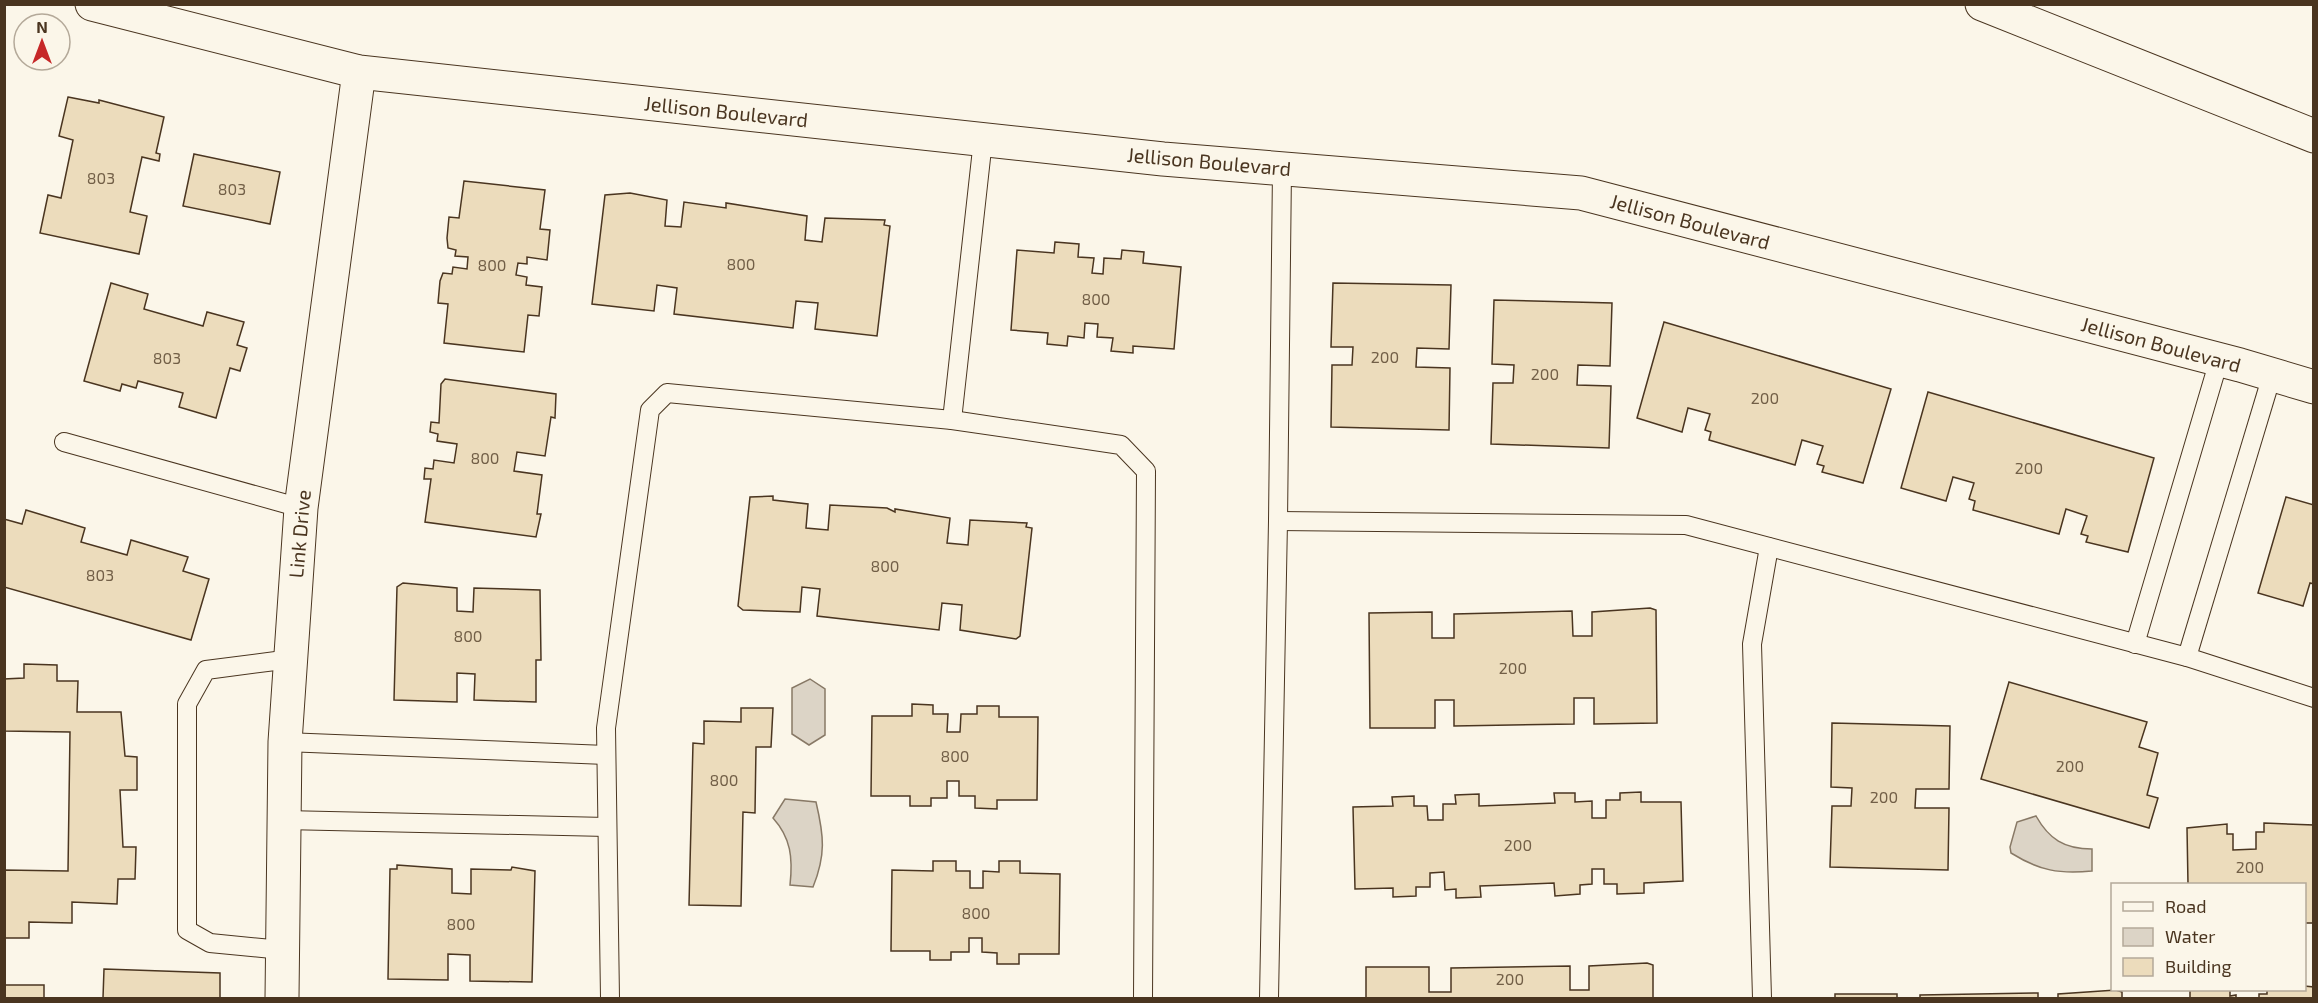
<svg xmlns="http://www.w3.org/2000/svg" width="2318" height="1003" font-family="'Exo 2',sans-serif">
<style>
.water{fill:#dcd4c6;stroke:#887966;stroke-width:1.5}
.building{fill:#ecdcbc;stroke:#4a3520;stroke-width:1.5}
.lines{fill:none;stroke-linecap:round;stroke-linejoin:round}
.service-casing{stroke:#4a3520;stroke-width:20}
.minor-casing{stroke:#4a3520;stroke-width:35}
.motorway-casing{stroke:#4a3520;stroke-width:35}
.service{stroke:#fbf6e9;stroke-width:18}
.minor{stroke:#fbf6e9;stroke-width:33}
.motorway{stroke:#fbf6e9;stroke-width:33}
.labels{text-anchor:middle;stroke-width:4.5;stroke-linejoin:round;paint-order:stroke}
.number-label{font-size:16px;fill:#725f47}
.street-label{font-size:20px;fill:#4a3520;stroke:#fbf6e9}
</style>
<rect width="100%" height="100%" fill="#fbf6e9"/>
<g class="water">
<polygon points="810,679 825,689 825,735 809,745 792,734 792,688"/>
<path d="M785,799L816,802C824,836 826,855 813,887L790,885C793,858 791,838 773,818Z"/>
<path d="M2036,816C2049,839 2064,849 2092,849V871C2059,874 2040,871 2011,853L2010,847L2017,822Z"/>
</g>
<g class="building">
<polygon points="68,97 99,103 99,100 164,117 156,153 160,154 159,161 142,157 130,212 147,216 139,254 40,233 48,195 61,198 73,140 59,136"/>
<polygon points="194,154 280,172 270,224 183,206"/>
<polygon points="464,181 545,190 540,229 550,230 547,260 527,257 527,264 518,263 516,275 527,277 526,285 542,287 539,316 528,315 524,352 444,343 448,304 438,303 440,281 443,273 452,274 453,267 467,269 468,257 455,256 456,250 448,248 447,238 449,217 459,218"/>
<polygon points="630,193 667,200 665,226 681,227 684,202 726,208 726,203 807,216 805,240 822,242 825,218 885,220 884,225 890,226 877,336 815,329 818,303 796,301 793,328 674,314 677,288 657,285 654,311 592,304 605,195"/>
<polygon points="1055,242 1079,244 1078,257 1094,258 1092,273 1103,274 1104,258 1121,259 1122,250 1144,252 1143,263 1181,267 1174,349 1133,346 1133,353 1111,351 1113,338 1097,337 1098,324 1085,323 1084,338 1068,336 1067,346 1047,344 1048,333 1011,330 1017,250 1054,253"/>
<polygon points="111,283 148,294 144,309 203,326 207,312 244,322 237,345 247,348 240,371 230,368 216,418 179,407 183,393 138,381 136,388 122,384 120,391 84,381"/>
<polygon points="1333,283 1451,285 1449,349 1417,348 1416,367 1450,368 1449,430 1331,427 1332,365 1352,365 1353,347 1331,347"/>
<polygon points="1494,300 1612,303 1610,366 1578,365 1577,385 1611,386 1609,448 1491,444 1493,383 1513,383 1514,365 1492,364"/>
<polygon points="1664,322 1891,389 1863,483 1822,472 1824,466 1817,464 1823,446 1802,440 1795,465 1709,440 1711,432 1705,430 1710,414 1688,408 1682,432 1637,418"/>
<polygon points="445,379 556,394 555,418 551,417 545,456 517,452 514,471 542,475 537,514 541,514 536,537 425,522 431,479 424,479 425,468 433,469 434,460 454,463 457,444 437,441 438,434 430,432 431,422 439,423 441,384"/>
<polygon points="1928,392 2154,458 2128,552 2086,542 2088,536 2081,534 2087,516 2066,509 2059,534 1973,510 1975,501 1969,499 1974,483 1953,477 1946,501 1901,488"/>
<polygon points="773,496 773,500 808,504 806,528 828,530 830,505 887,508 895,512 895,509 950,518 947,543 968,545 970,520 1027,523 1026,527 1032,528 1020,636 1016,639 960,630 962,605 942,603 939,630 817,616 820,589 802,587 800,612 743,610 738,606 750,497"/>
<polygon points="2286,497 2314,505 2314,584 2310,583 2303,606 2258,593"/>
<polygon points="26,510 85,528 81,542 127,555 131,540 188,557 183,571 209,579 191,640 4,587 4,519 22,524"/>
<polygon points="403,583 457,588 457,611 473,612 474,588 540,590 541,660 536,660 536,702 474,700 475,674 457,673 457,702 394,700 397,587"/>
<polygon points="1650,608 1656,610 1657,723 1594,724 1594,698 1574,698 1574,724 1454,726 1454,700 1435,700 1435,728 1370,728 1369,613 1432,612 1432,638 1454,638 1454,614 1572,611 1573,636 1592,636 1592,612"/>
<polygon points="24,664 57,665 57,681 78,681 77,712 121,712 125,756 137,757 137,790 120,790 123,847 136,847 135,879 118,879 117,904 72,902 72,923 29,922 29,938 4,938 4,870 68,871 70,732 4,731 4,679 24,678"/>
<polygon points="2009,682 2147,722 2139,747 2158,753 2147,795 2158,798 2149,828 1981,779"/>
<polygon points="912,704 933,705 933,714 948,714 947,732 960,732 961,714 977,714 977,706 999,706 999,717 1038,717 1037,800 997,800 997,809 975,808 975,796 959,796 959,781 947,781 947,798 931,798 931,806 910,806 910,796 871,796 872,716 912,716"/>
<polygon points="741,708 773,708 771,747 756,747 755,813 743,812 741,906 689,905 693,743 704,744 704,721 741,722"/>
<polygon points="1832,723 1950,726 1949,789 1916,789 1915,808 1949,808 1948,870 1830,867 1832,806 1851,806 1852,788 1831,787"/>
<polygon points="1641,792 1641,802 1681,802 1683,881 1644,883 1644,893 1617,894 1617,884 1604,884 1604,869 1592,869 1592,884 1580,885 1580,894 1555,896 1554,883 1480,886 1481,897 1456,898 1456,889 1445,890 1444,872 1430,873 1430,887 1416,887 1416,896 1393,897 1393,888 1355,889 1353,807 1393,806 1392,797 1414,796 1414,806 1427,806 1428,820 1443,820 1443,804 1456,804 1455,795 1479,794 1479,806 1555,803 1554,793 1575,793 1575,802 1592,801 1592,818 1606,818 1606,800 1620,800 1620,793"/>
<polygon points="2264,823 2314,825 2314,923 2304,923 2304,884 2188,884 2187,828 2227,824 2227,834 2233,834 2233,850 2256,849 2256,832 2264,832"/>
<polygon points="933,861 956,861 956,871 970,871 970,888 983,888 983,871 999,872 999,861 1020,861 1020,873 1060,874 1059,954 1019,954 1019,964 997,964 997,953 982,952 982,938 969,938 969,952 951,952 951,960 930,960 930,951 891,951 892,870 933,871"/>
<polygon points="397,865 452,869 452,893 471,894 471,869 511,870 512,867 535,871 532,982 470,981 470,955 448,954 448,980 388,979 390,869 397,869"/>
<polygon points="1647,963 1653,965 1653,998 1366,998 1366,967 1429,967 1429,992 1451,992 1451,968 1570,966 1570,990 1589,990 1589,966"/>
<polygon points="104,969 220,973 220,998 103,998"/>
<rect x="5" y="985" width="39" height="13"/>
<polygon points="2304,986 2314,987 2314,998 2259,998 2259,994 2267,994 2267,990 2304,990"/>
<polygon points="2116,990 2122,992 2122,998 2058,998 2058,994"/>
<polygon points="2190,990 2230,990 2230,996 2236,995 2236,998 2190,998"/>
<polygon points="2038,993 2038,998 1920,998 1920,995"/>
<rect x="1835" y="994" width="62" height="4"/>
</g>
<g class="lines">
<g class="service-casing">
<g id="service">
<polyline points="952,420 983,140"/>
<polyline points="64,442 301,508"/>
<polyline points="1278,521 1686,525 2187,657 2314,698"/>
<polyline points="2135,644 2219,360"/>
<polyline points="2187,657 2272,375"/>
<polyline points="285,742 606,755"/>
<polyline points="284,820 607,827"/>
<polyline points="282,950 210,943 187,930 187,704 206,670 291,659"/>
<polyline points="610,998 606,728 650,410 667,393 952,420 1121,445 1146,471 1143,998"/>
<polyline points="1269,998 1278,521 1282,169"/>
<polyline points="1762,998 1752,644 1769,547"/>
</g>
</g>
<g class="minor-casing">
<g id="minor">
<polyline points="92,4 359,72 1163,159 1581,193 2240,365 2314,387"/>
<polyline points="282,998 285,742 301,508 359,72"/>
</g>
</g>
<g class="motorway-casing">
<polyline id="motorway" points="1982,4 2314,136"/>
</g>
<use href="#service" class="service"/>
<use href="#minor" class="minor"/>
<use href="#motorway" class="motorway"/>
</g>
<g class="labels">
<g class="number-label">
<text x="101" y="184">803</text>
<text x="232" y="195">803</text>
<text x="741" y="270">800</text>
<text x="492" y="271">800</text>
<text x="1096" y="305">800</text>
<text x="1385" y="363">200</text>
<text x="167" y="364">803</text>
<text x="1545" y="380">200</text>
<text x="1765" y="404">200</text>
<text x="485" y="464">800</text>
<text x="2029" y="474">200</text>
<text x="885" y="572">800</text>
<text x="100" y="581">803</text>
<text x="468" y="642">800</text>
<text x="1513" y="674">200</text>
<text x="955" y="762">800</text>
<text x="2070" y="772">200</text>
<text x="724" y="786">800</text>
<text x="1884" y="803">200</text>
<text x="1518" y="851">200</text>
<text x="2250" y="873">200</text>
<text x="976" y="919">800</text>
<text x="461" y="930">800</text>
<text x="1510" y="985">200</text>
</g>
<g class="street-label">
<text transform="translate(726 112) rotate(6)" y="7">Jellison Boulevard</text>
<text transform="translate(1209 162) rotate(5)" y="7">Jellison Boulevard</text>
<text transform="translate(1690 222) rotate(15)" y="7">Jellison Boulevard</text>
<text transform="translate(2161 345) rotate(15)" y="7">Jellison Boulevard</text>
<text transform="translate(300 534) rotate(-85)" y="7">Link Drive</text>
</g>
</g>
<rect width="2318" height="1003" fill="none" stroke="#4a3520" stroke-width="12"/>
<rect x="2111" y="883" width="195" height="108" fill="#fbf6e9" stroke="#b4a999" stroke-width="1.5"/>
<rect x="2123" y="902" width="30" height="9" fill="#fbf6e9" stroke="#b4a999" stroke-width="1.5"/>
<text x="2165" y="913" font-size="18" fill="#4a3520">Road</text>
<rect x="2123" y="928" width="30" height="18" fill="#dcd4c6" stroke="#b4a999" stroke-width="1.5"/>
<text x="2165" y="943" font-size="18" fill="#4a3520">Water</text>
<rect x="2123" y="958" width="30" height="18" fill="#ecdcbc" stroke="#b4a999" stroke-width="1.5"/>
<text x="2165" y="973" font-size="18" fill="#4a3520">Building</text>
<g transform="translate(42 42)"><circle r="28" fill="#fbf6e9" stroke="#b4a999" stroke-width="1.5"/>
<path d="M0-4.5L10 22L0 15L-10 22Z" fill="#c62828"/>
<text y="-9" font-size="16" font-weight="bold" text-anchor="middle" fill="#4a3520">N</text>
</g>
</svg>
